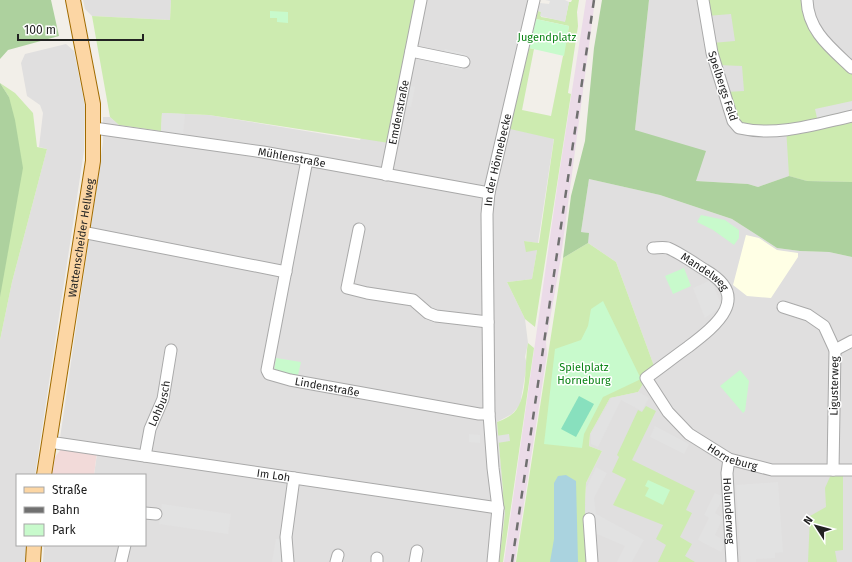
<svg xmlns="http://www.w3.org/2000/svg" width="852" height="562" font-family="'Fira Sans',sans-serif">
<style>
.residential{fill:#e0dfdf}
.commercial{fill:#f2dad9}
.industrial{fill:#ebdbe8}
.education{fill:#ffffe5}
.grass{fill:#cdebb0}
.forest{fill:#add19e}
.park{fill:#c8facc}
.pitch{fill:#88e0be}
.parking{fill:#e2e2e2}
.water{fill:#aad3df}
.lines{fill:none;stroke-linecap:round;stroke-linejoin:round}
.minor-casing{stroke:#a9a9a9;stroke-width:13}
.major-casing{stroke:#a06b00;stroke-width:16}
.minor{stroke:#fff;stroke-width:11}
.major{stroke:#fcd6a4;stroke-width:14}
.rail{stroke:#707070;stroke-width:2.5;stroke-dasharray:8 8;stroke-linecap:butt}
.labels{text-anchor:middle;stroke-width:3;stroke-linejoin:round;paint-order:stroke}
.park-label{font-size:11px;fill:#0c8416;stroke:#fff}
.street-label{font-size:11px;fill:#222;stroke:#fff}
</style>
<rect width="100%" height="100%" fill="#f2efe9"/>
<g class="residential">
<polygon points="83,0 171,0 170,20 92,16 85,9"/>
<polygon points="418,0 530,0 499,126 554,138 538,243 524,241 537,250 532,279 507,282 525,319 528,343 525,357 527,364 520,405 512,414 497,422 505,513 499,562 43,562 44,545 145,545 145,475 94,475 98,447 60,438 103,142 103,117 110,117 119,125 161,131 162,113 209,115 360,140"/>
<polygon points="649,0 803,0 804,12 809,29 852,74 852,182 807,181 789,176 758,187 748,184 696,181 635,130"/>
<polygon points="810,0 852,0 852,61 819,29"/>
<polygon points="66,44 74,51 85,106 84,151 35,475 17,475 17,545 27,545 26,562 0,562 0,340 12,282 47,149 39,147 43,113 40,105 27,96 21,63 25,54"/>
<polygon points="589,179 660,195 732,219 777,248 800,251 829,252 852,257 852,562 586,562 585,505 586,483 602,451 589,446 590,434 610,398 638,392 654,366 616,262 588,243 588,233 581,232"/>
</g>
<polygon class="commercial" points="62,448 97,452 94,475 52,475 55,457"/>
<polygon class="industrial" points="586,0 595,0 561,257 546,342 547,354 515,562 504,562 558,181"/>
<polygon class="education" points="746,235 759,238 777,250 798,253 798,257 771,298 747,296 733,285"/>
<g class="grass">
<polygon points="171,0 418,0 389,143 209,115 162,113 161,131 119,125 110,117 92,16 170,20"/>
<polygon points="572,0 579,0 577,12 578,26 568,93 571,94 535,327 525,319 507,282 532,279 537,250 526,252 524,241 539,243 554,139 510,129 529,48 534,49 522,110 551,116 569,26 536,19 538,11 542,12 541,17 565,21 569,2 571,2"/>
<path d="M705,0H803C805,35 829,51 852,74V182L807,181L789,176L786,127H748L738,122L726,92L744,91L742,66L718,65L712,43L735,41L731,14L707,16Z"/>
<polygon points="0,83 15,93 33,113 37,147 47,149 12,282 0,340 0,297 9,97"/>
<polygon points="588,243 616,262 654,366 638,392 610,398 590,434 589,446 602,451 586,483 585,505 586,562 516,562 563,258"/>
<path d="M528,343L534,348L503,562H499L505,513L502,495L503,491L497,422C502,420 507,418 511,415C529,403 524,362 528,343Z"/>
<polygon points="646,406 656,411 632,460 695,491 686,510 692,513 680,537 692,544 685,556 695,562 658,562 666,545 656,539 663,525 613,505 626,479 612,472 619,457 617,455 638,410 642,412"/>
<polygon points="833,470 843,470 843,550 835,551 837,562 808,562 810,516 826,507 825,488"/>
</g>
<g class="forest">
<polygon points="0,0 51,0 59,36 8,50 0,59"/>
<polygon points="602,0 649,0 635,130 706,151 696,181 748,184 758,187 789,176 807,181 852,182 852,257 829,252 800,251 777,248 732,219 660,195 589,179 581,232 589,233 588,243 563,258 571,196 585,141 594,48"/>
<polygon points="0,83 9,97 15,120 23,168 0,297"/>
</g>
<g class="park">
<polygon points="270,11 288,12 288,23 277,22 277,18 270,18"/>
<polygon points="536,19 569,26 564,56 529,48"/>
<polygon points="701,215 725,220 739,230 739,238 734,245 713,230 697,222"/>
<polygon points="684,268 691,286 673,294 665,276"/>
<polygon points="603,301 641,379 603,397 584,434 582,448 544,444 555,349 581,340 588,326 591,309"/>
<polygon points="276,358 301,362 298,375 274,371"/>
<polygon points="740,370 749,381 745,411 743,413 720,386"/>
<polygon points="648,480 670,490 663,505 645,496 649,488 645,486"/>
</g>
<polygon class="pitch" points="579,396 594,404 576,437 561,429"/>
<g class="parking">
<polygon points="545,0 565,0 569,2 565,22 540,16 541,12 538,11 540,3 549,4 550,1"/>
<polygon points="445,49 466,54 462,70 441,66"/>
<polygon points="407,85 415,87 411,107 403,105"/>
<polygon points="852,101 852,110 817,118 815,109"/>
<polygon points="162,113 185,114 183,134 161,131"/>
<polygon points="711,280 722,306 705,318 693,288"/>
<polygon points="639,392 649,398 642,411 621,400 598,447 591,444 591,433 611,398"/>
<polygon points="655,426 689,444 684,454 650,437"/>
<polygon points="469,434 480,435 480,443 469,442"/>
<polygon points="509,434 510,441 497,443 496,436"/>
<polygon points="596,467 607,473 594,498 596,514 644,540 632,562 617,562 625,546 590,531 590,516 585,513 586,488"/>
<polygon points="778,482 783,552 775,553 775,558 756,559 756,562 741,562 736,485"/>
<polygon points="715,493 724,497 715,513 723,518 715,535 726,541 721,552 698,540 709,518 704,515"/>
<polygon points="162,504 231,514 228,534 159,524"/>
<polygon points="276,539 281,539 285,562 272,562"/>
</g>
<polygon class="water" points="566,475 576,481 578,562 550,562 554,539 554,483 558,476"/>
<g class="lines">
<g class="minor-casing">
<g id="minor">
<path d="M703,0L712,53L733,121L739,128C777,137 816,124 852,116"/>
<path d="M807,0C808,31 831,48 852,68"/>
<polyline points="411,51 464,62"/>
<path id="s1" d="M94,128L263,152L489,193"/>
<path id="s2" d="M307,160L267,370L269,374L290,380L479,414H489"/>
<path id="s3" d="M386,175L421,0"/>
<polyline points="359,229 347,288 367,293 413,300 428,313 436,316 488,322"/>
<polyline points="82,232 286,272"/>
<path id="s4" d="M653,248C657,248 663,247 668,248C680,253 694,263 705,270C752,297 717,325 688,347C674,357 660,368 646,378L668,412L689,434L729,459L772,470H852"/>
<polyline points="783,307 808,315 824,326 835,350 833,470"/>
<polyline points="835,350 852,341"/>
<path id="s5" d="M49,442L498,508"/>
<path id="s6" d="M145,456L150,429L163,399L171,350"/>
<path id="s7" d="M729,459L727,473L732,562"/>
<polyline points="145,513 156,514"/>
<polyline points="589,519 592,562"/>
<polyline points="121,562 125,545"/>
<polyline points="288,562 286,537 294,478"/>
<polyline points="336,562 338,555"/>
<polyline points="377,562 377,558"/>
<polyline points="415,562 417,551"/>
<path id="s8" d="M493,562L498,508L493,468L489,414L487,214L489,193L534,0"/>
</g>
</g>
<g class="major-casing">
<g id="major">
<path id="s9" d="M44,475L93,161V104L73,0"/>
<polyline points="33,562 34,545"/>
</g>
</g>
<use href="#minor" class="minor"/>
<use href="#major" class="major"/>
<polyline class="rail" points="512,562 594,0"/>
</g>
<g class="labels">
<g class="park-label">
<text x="547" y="41">Jugendplatz</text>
<text x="584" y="371">Spielplatz<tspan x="584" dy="13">Horneburg</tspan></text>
</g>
<g class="street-label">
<text transform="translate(723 86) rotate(72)" y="4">Spelbergs Feld</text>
<text dy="4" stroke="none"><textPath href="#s3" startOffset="64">Emdenstraße</textPath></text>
<text dy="4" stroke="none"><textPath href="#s1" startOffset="200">Mühlenstraße</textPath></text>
<text dy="4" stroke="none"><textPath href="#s8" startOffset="404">In der Hönnebecke</textPath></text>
<text dy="4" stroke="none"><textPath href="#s9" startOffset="240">Wattenscheider Hellweg</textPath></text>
<text dy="4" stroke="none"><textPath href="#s4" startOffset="59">Mandelweg</textPath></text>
<text transform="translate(834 386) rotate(-89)" y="4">Ligusterweg</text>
<text dy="4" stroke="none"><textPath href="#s2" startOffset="278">Lindenstraße</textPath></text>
<text dy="4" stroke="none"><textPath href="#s6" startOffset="55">Lohbusch</textPath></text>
<text dy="4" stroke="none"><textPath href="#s4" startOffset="334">Horneburg</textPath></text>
<text dy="4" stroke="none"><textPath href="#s5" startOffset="227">Im Loh</textPath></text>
<text dy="4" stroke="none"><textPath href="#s7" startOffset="52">Holunderweg</textPath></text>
</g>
</g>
<rect x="16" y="474" width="130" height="72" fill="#ffffff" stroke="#a7a7a7"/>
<rect x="24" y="487" width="20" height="6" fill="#fcd6a4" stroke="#a7a7a7"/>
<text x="52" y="494" font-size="12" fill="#222222">Straße</text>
<rect x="24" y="507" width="20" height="6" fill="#707070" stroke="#a7a7a7"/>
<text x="52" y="514" font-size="12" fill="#222222">Bahn</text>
<rect x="24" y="524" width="20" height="12" fill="#c8facc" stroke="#a7a7a7"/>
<text x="52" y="534" font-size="12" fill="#222222">Park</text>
<g transform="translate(816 526) rotate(306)" stroke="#ffffff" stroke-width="3" paint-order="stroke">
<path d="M0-3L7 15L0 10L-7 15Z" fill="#222222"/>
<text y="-6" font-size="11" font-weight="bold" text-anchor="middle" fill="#222222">N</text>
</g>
<path d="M18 34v6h125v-6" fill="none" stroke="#222222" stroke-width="2"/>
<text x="24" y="34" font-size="12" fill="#222222" stroke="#ffffff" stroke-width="3" paint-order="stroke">100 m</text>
</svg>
